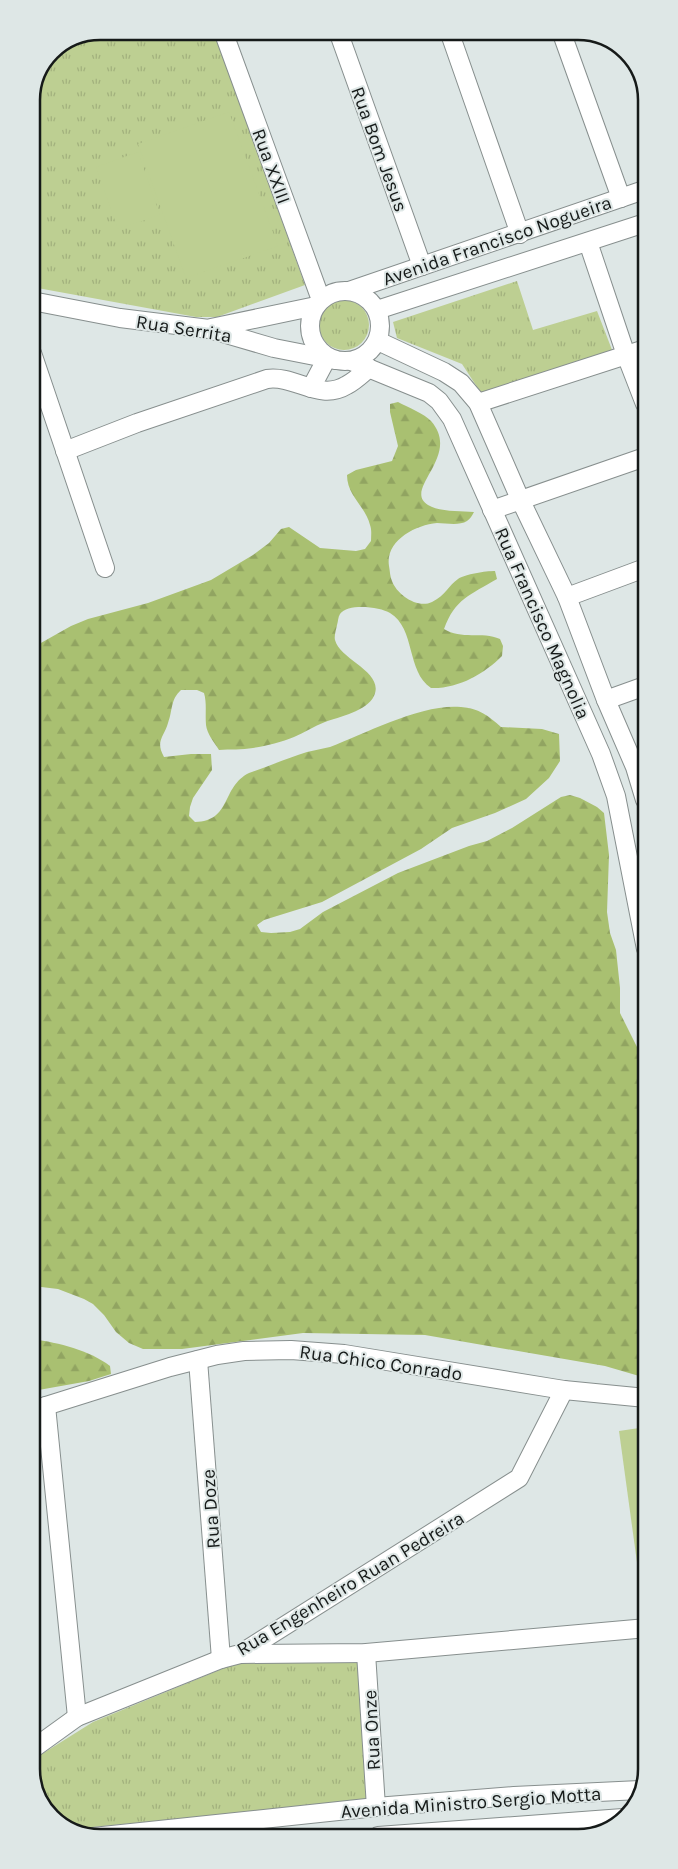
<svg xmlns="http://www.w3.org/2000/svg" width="678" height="1869" font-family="Karla,sans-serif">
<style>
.grass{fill:url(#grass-tufts)}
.forest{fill:url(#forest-firs)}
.pitch{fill:#bdcf92}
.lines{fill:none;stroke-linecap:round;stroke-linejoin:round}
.minor-casing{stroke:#878f8e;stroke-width:20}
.minor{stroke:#fff;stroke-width:18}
.labels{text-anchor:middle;stroke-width:4;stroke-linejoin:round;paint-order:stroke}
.street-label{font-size:19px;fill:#161a19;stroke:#dee7e6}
.rim{fill:none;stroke:#161a19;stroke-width:2.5}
</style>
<defs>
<pattern id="grass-tufts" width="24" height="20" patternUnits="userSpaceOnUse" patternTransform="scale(1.25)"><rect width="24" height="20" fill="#bdcf92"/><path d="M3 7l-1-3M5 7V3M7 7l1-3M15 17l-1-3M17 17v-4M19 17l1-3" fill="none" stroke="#a2b17d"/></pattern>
<pattern id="forest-firs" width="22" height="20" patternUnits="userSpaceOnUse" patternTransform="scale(1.25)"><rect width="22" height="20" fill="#a9c071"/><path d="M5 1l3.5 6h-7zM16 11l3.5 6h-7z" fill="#91a461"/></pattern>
</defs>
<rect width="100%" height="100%" fill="#dee7e6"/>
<g class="grass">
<polygon points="100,31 214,31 305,285 217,317 196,317 32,287 31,96 52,51"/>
<polygon points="517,281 533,330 597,311 614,355 483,396 462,364 397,338 393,322"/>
<circle cx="344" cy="325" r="25"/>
<polygon points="361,1656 371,1800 72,1829 58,1823 34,1787 34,1759 93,1722 251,1657"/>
</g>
<g class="forest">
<path d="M398,402C407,407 425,414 431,421C462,456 402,489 428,505C440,512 460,511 474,512C472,516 470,519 467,521C459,526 446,523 437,523C415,525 385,541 389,566C390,571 390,577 392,581C397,595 418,609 432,602C446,595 448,586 458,579C465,574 486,571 495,571L497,579C470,595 455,599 444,629C461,640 482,631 500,639L503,646L502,656C484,674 458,689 431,688C406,671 416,629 390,613C380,607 348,603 340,614C338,617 338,622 337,625C336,630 334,636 335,640C340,660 385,672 374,696C367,711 339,717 325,722C314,726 304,733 294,737C282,742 266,746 253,748C242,750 230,749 219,750C214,742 207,734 206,725C205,714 207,703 204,693L197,690H181C170,700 173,710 168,723C164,737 155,741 164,757L191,754H211L212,770L193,798L190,807L189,816L195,822C232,821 221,787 249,773C269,766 288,758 307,752C315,750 322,749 330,747C366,733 423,703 461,707C478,708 489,716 501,727L542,729L559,734L560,761L549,778L526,799L495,813L452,828L421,849L322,902L264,920L257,925L261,932L271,933L290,932L300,929L323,912L398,873L469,846L487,841L512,828L561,797L570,795L580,798L597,807L604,813L609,855L607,912L610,933L616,950L620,988V1013L646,1065V1378L605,1366L425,1335L303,1333L182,1349H143L129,1343L116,1332L104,1315L93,1304L84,1299L58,1289L33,1286L32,648L71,626L88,619L148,603L211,580L253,555L269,543L281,529L289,527L320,548L356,551L365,549L371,541C371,536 372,530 370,525C366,507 347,496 347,475L356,470L392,461L398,446L390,412V404Z"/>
<path d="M33,1339C59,1343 89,1350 110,1366L111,1374L89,1381L33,1391Z"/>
</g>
<g class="pitch">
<polygon points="229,112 278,246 186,278 138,144"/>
<polygon points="138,152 160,215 118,229 96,167"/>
<polygon points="646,1427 646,1576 639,1577 619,1431"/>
</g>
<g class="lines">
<g class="minor-casing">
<g id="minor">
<polyline points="223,31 321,300"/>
<polyline points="338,31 422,266"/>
<polyline points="449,31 520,234"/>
<polyline points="561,31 621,198"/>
<polyline points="588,242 626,355 645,404"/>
<circle cx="345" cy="326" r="35"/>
<polyline points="349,291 644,190"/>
<polyline points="32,301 120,318 209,329 274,348 335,360"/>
<polyline points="377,310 645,223"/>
<polyline points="211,328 316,306"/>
<polyline points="378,341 444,372 461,383 478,403 520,499 567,597 606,700 635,767 645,800"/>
<polyline points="32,353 105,568"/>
<polyline points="351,361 429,393 439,401 452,419 601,754 616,796 646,949"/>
<polyline points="311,388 327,358"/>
<polyline points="478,403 645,349"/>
<path d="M65,451L137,423L267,379C296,375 319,402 347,385C355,381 362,374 369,368"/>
<polyline points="492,510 645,457"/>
<polyline points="567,597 645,568"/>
<polyline points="606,700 645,686"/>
<polyline points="198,1360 221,1659"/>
<polyline points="46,1406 77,1717"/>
<polyline points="33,1410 170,1367 217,1355 244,1351 291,1350 344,1354 564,1390 646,1398"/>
<polyline points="366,1653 376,1807"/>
<polyline points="240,1654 366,1653 647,1628"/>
<polyline points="34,1748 77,1717 221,1659 240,1654 519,1478 564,1390"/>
<polyline points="378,1836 623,1818"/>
<polyline points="93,1837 376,1807 514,1796 640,1790"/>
</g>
</g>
<use href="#minor" class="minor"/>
</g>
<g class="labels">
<g class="street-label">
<text transform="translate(380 149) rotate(70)" y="7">Rua Bom Jesus</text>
<text transform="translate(272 166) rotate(70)" y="7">Rua XXIII</text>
<text transform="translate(497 240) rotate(-19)" y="7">Avenida Francisco Nogueira</text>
<text transform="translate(184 328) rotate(9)" y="7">Rua Serrita</text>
<text transform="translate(543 623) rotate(66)" y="7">Rua Francisco Magnolia</text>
<text transform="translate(381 1362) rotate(8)" y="7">Rua Chico Conrado</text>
<text transform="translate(210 1509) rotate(-94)" y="7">Rua Doze</text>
<text transform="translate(350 1583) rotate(-31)" y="7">Rua Engenheiro Ruan Pedreira</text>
<text transform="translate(371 1730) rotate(-93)" y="7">Rua Onze</text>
<text transform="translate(471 1802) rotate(-4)" y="7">Avenida Ministro Sergio Motta</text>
</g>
</g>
<path d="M0 0H678V1869H0ZM100 40H578A60 60 0 0 1 638 100V1769A60 60 0 0 1 578 1829H100A60 60 0 0 1 40 1769V100A60 60 0 0 1 100 40Z" fill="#dee7e6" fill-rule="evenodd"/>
<path class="rim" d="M100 40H578A60 60 0 0 1 638 100V1769A60 60 0 0 1 578 1829H100A60 60 0 0 1 40 1769V100A60 60 0 0 1 100 40Z"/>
</svg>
